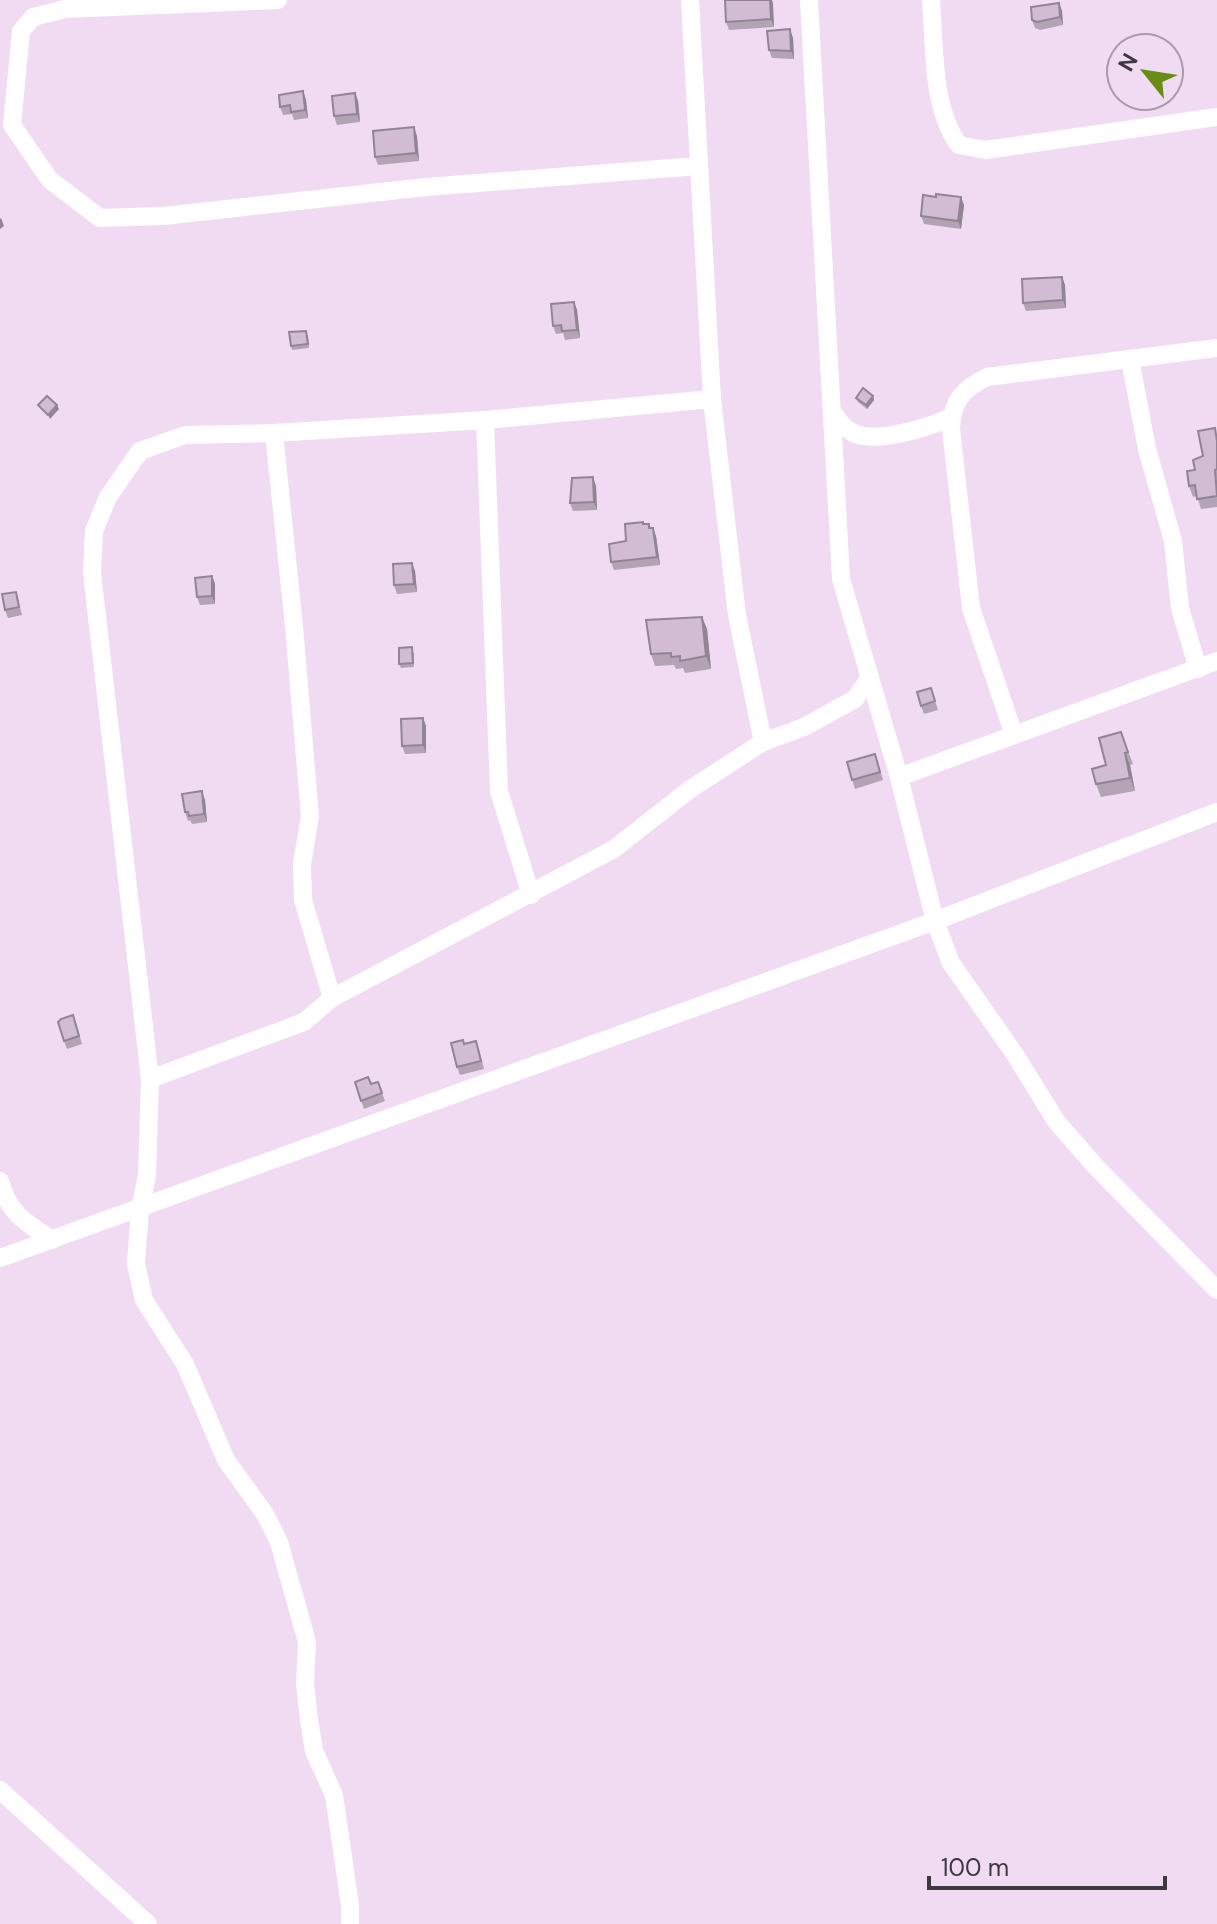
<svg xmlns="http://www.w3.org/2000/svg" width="1217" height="1924" font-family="'DM Sans',sans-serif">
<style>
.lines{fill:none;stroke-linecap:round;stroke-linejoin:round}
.street{stroke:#fff;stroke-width:18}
.wall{fill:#b4a2b5}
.shaded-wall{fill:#928494}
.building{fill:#d1bcd3;stroke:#928494;stroke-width:2}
</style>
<rect width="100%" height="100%" fill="#f1dbf3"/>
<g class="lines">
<g class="street">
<polyline points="278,0 65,9 33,17 21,31 12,125 50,180 100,218 163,216 426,187 698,166"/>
<polyline points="690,0 712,399 737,615 763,742"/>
<polyline points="809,0 841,579 899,777 935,921 951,963 1014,1053 1056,1121 1096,1167 1217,1290"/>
<path d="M931,0C935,46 931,107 959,145L986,150L1217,117"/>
<polyline points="1130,359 1147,449 1173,541 1180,608 1198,669"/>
<path d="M832,412C839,421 845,430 856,434C880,443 929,427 952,417"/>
<polyline points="485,420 499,791 531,895"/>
<polyline points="274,433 294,626 310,816 302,864 303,900 332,998"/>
<path d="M1014,735L971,608L951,429C952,400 963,389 987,377L1217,348"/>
<polyline points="899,777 1217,661"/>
<polyline points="150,1079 304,1022 332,998 614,849 689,790 763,742 804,727 855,699 870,677"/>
<path d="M0,1181C9,1214 25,1222 52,1240"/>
<polyline points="0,1258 935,921 1217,812"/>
<polyline points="0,1790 148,1924"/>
<polyline points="350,1924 350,1905 334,1795 314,1751 309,1720 305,1684 307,1642 279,1542 265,1514 226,1460 185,1364 144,1300 136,1264 140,1209 147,1175 150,1079 92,573 94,531 108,497 140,451 185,435 274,433 485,420 712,399"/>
</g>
</g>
<g class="wall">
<polygon points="725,0 772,0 774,27 729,30 726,22"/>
<polygon points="1059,3 1062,11 1063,25 1040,30 1035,28 1032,20"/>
<polygon points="793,38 794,59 772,58 769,50"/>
<polygon points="303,91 306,100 308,118 294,120 292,114 283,115 280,107"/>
<polygon points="355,93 358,101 360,122 337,125 334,116"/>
<polygon points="417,136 419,161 378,165 375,157"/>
<polygon points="936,197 961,197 964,205 961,229 924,224 921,216"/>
<polygon points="1062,277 1065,285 1066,308 1026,311 1023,303"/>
<polygon points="574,302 577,310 580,338 565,340 563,333 556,334 553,326"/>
<polygon points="308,335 309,348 292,350 291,346"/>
<polygon points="873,396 874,400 867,409 858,402 856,398"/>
<polygon points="1217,435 1217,507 1201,509 1197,496 1193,497 1189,486 1195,470"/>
<polygon points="596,486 597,510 573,511 570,503"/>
<polygon points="644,524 649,524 656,536 660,565 614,570 611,562 626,541"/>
<polygon points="415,571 417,592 397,594 394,585"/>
<polygon points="212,576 215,584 215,604 200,605 197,597"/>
<polygon points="16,592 22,615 8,618 5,610"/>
<polygon points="702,617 707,629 711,669 685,673 683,668 676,669 674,665 655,666 651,654"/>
<polygon points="414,652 414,667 401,668 399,664"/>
<polygon points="931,688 938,710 924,714 921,706"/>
<polygon points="423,718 426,726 426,753 405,754 402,746"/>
<polygon points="1121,732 1133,764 1130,765 1135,791 1101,797 1096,784"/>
<polygon points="875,754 883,780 855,789 847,762"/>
<polygon points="205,800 207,822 192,824 190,820 188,821 185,812"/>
<polygon points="76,1023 82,1044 67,1049 64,1041"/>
<polygon points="465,1044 479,1049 484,1069 460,1075 457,1067"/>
<polygon points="355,1082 371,1084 378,1082 385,1101 364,1109"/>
</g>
<g class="shaded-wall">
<polygon points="770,0 772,0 773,3 774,27 771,19"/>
<polygon points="1059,3 1062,11 1063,25 1060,17"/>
<polygon points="790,29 793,38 794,59 791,51"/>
<polygon points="303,91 306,100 308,118 305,110"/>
<polygon points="355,93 358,101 360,122 357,114"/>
<polygon points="414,127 417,136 419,161 416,153"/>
<polygon points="961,197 964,205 961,229 958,221"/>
<polygon points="1,218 4,226 0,229 0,219"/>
<polygon points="1062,277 1065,285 1066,308 1063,300"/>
<polygon points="574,302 577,310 580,338 577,330"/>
<polygon points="873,396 874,400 867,409 866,405"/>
<polygon points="57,405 59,409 50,419 48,415"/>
<polygon points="593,477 596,486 597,510 594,502"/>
<polygon points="653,528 656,536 660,565 657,557"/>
<polygon points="412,563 415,571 417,592 414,584"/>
<polygon points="212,576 215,584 215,604 212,596"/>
<polygon points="702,617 707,629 711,669 706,656"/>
<polygon points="423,718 426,726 426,753 423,745"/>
<polygon points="1125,753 1130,765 1135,791 1130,778"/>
<polygon points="202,791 205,800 207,822 204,814"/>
</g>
<g class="building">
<polygon points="725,0 770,0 771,19 726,22"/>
<polygon points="1059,3 1060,17 1037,22 1032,20 1031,7"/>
<polygon points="790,29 791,51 769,50 767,31"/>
<polygon points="303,91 305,110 291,112 290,105 280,107 279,95"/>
<polygon points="355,93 357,114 334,116 332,96"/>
<polygon points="414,127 416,153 375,157 373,131"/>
<polygon points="936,194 961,197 958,221 921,216 923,195 936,197"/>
<polygon points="1062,277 1063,300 1023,303 1022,279"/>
<polygon points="574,302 577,330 562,331 561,325 553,326 551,304"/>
<polygon points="306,331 308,344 291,346 289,332"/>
<polygon points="863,388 873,396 866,405 856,398"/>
<polygon points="47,396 57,405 48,415 38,405"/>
<polygon points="1215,428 1217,441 1217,469 1215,470 1217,496 1197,499 1195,485 1189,486 1187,471 1195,470 1193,460 1203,456 1198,431"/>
<polygon points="593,477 594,502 570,503 572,478"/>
<polygon points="643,522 643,524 649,524 649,528 653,528 657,557 611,562 609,544 626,541 625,524"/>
<polygon points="412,563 414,584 394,585 393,564"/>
<polygon points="212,576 212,596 197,597 195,578"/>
<polygon points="16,592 19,607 5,610 2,594"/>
<polygon points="702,617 706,656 680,661 680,656 671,657 671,653 651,654 646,620"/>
<polygon points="412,647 413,663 399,664 399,648"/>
<polygon points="931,688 935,701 921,706 917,692"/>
<polygon points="423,718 423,745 402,746 401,719"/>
<polygon points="1121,732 1128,752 1125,753 1130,778 1096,784 1092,769 1106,765 1099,738"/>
<polygon points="875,754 880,772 852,780 847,762"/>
<polygon points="202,791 204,814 189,816 188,812 185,812 182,794"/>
<polygon points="73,1015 79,1036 64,1041 58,1022 61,1019"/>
<polygon points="463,1040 464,1044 476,1041 481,1061 457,1067 451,1043"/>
<polygon points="368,1077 371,1084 378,1082 382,1093 361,1101 355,1082"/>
</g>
<g transform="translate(1145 72) rotate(300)"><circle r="38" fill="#f1dbf3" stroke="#aa9aac" stroke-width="2"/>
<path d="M0-6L14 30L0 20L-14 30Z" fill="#688c14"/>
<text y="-12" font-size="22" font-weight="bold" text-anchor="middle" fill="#403841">N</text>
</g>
<path d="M929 1876v12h236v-12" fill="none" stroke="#403841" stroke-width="4"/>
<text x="941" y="1876" font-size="24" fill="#403841" stroke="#f1dbf3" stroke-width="6" paint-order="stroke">100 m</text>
</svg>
